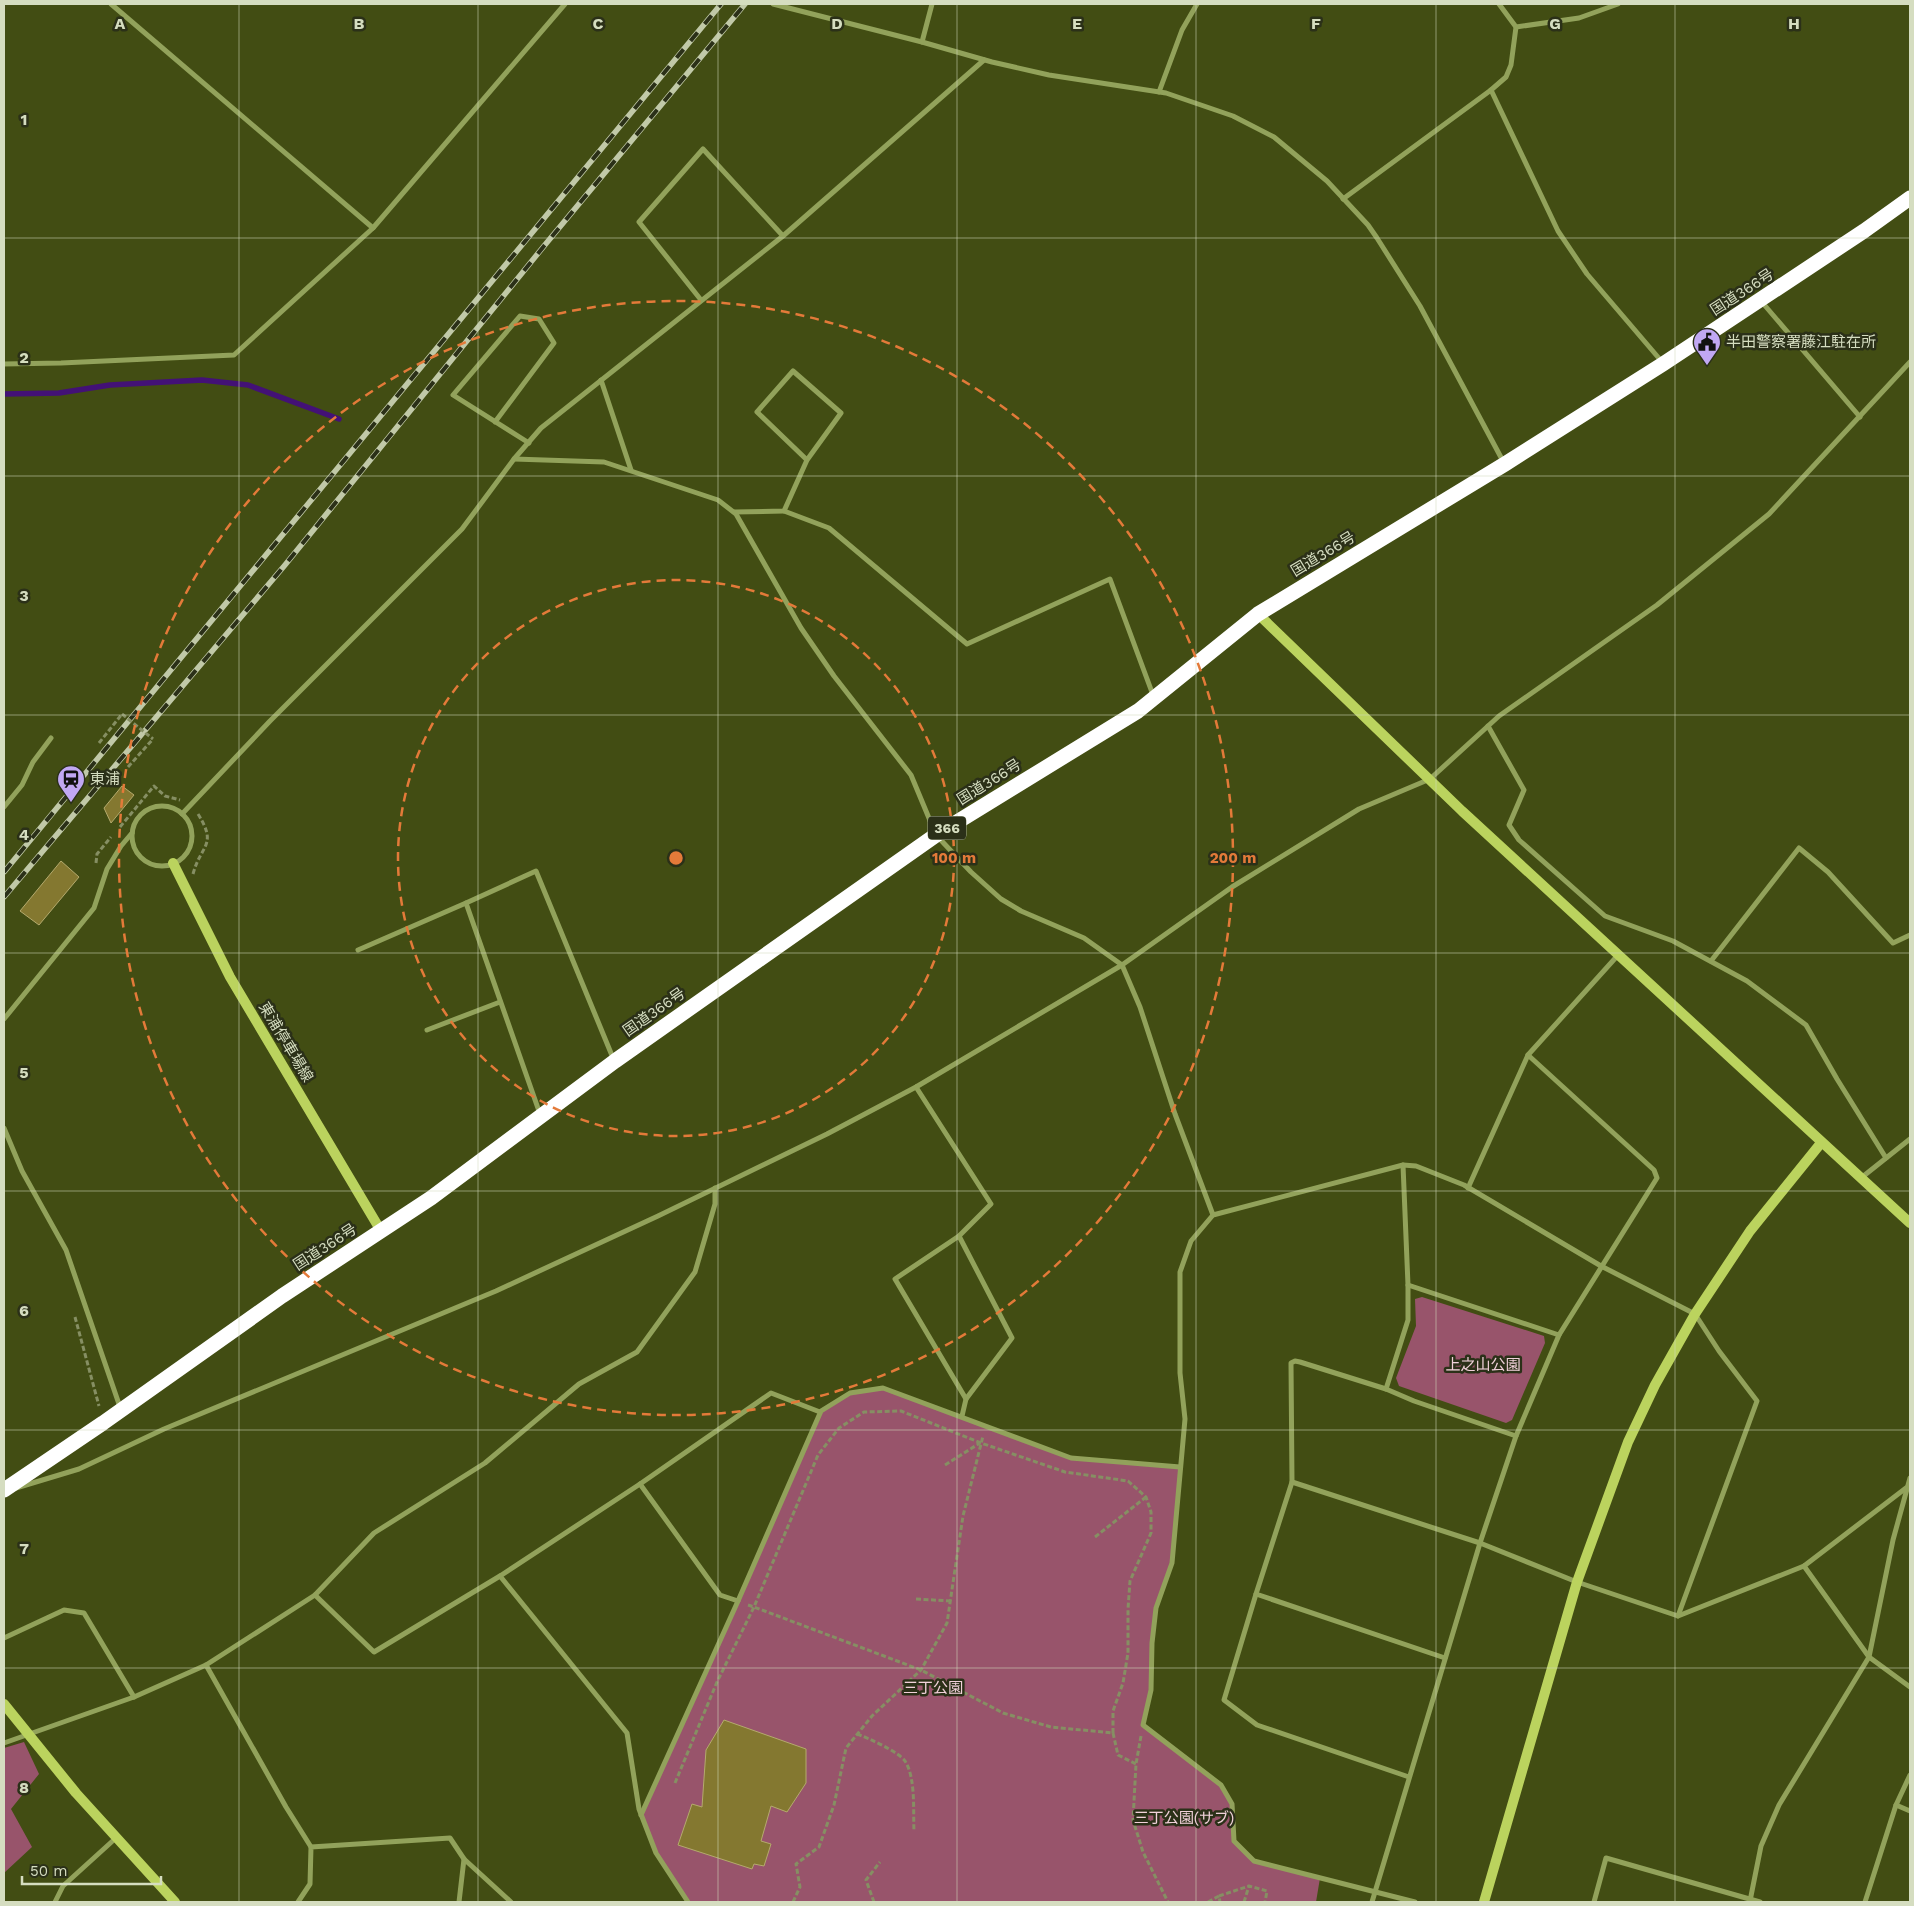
<svg xmlns="http://www.w3.org/2000/svg" width="1914" height="1906" font-family="'Work Sans','Noto Sans JP',sans-serif">
<style>
.green{fill:#98546b}
.lines{fill:none;stroke-linecap:round;stroke-linejoin:round}
.stream{stroke:#431176;stroke-width:5.5}
.building{fill:#847830;stroke:#b4aa6d}
.path{stroke:#868f63;stroke-width:3;stroke-dasharray:5 2.5;stroke-linecap:butt}
.street{stroke:#92a25b;stroke-width:5}
.secondary{stroke:#bbd35e;stroke-width:10}
.highway{stroke:#fff;stroke-width:15}
.rail-casing{stroke:#c1c9a8;stroke-width:5.5}
.rail{stroke:#2b3018;stroke-width:4;stroke-dasharray:11;stroke-linecap:butt}
.path-bridge{stroke:#868f63;stroke-width:3;stroke-dasharray:5 2.5;stroke-linecap:butt}
.grid{fill:none;stroke:#d5ddc0;stroke-width:1;stroke-opacity:0.55}
.ring{fill:none;stroke:#e37a39;stroke-width:2.5;stroke-dasharray:9 6}
.labels{text-anchor:middle;stroke-width:5;stroke-linejoin:round;paint-order:stroke}
.shield{fill:#2b3018;stroke:#a2a98e;stroke-width:1}
.shield-label{font-size:14px;font-weight:bold;fill:#d5ddc0}
.street-label{font-size:15px;fill:#d5ddc0;stroke:#2b3018}
.poi-label{font-size:15px;fill:#d5ddc0;stroke:#2b3018;text-anchor:start}
.park-label{font-size:15px;fill:#f1d1da;stroke:#2b3018}
.grid-label{font-size:16px;text-anchor:middle;font-weight:bold;fill:#d5ddc0;stroke:#2b3018;stroke-width:5;stroke-linejoin:round;paint-order:stroke}
.centre{fill:#e37a39;stroke:#2b3018;stroke-width:2.5}
.ring-label{font-size:15px;text-anchor:middle;font-weight:bold;fill:#e37a39;stroke:#2b3018;stroke-width:5;stroke-linejoin:round;paint-order:stroke}
</style>
<rect width="100%" height="100%" fill="#424d13"/>
<g class="green">
<polygon points="1422,1297 1544,1336 1545,1343 1512,1420 1506,1423 1399,1386 1396,1378 1416,1326 1415,1299"/>
<polygon points="883,1388 1071,1458 1180,1467 1172,1563 1156,1608 1151,1690 1143,1725 1221,1785 1232,1804 1234,1841 1254,1861 1320,1878 1316,1902 688,1902 656,1853 641,1815 820,1412 849,1394"/>
<polygon points="24,1742 39,1774 11,1809 32,1847 4,1873 4,1748"/>
</g>
<g class="lines">
<polyline class="stream" points="4,394 59,393 110,385 202,380 248,385 339,419"/>
</g>
<g class="building">
<polygon points="122,786 134,795 111,823 104,808"/>
<polygon points="61,861 79,877 39,925 20,911"/>
<polygon points="724,1720 806,1749 806,1783 787,1812 771,1806 761,1841 771,1844 764,1866 754,1864 752,1869 678,1845 692,1804 702,1807 706,1750"/>
</g>
<g class="lines">
<g class="path">
<polyline points="99,743 122,714"/>
<polyline points="128,767 153,739"/>
<polyline points="120,827 154,786 165,796 180,800"/>
<polyline points="96,863 97,854 111,837"/>
<path d="M193,874C201,844 218,846 198,814"/>
<polyline points="75,1317 99,1406"/>
<polyline points="945,1465 980,1443"/>
<polyline points="1095,1537 1146,1497"/>
<polyline points="916,1599 951,1601"/>
<polyline points="1113,1733 1118,1755 1136,1764"/>
<path d="M857,1734C868,1738 899,1752 905,1761C916,1778 913,1812 914,1831"/>
<polyline points="1141,1736 1136,1764 1133,1820 1143,1852 1168,1902"/>
<polyline points="675,1783 717,1682 754,1607 818,1455 839,1428 864,1412 901,1411 981,1443 1065,1472 1128,1481 1146,1497 1151,1512 1151,1533 1130,1581 1128,1609 1128,1653 1123,1683 1113,1711 1113,1733 1051,1727 1003,1713 921,1670 754,1607 748,1605"/>
<polyline points="1219,1896 1249,1886"/>
<polyline points="793,1902 800,1887 796,1864 819,1847 834,1805 846,1748 872,1716 921,1670 947,1623 963,1516 983,1436"/>
<polyline points="874,1902 866,1880 880,1862"/>
<polyline points="1208,1902 1219,1896 1220,1902"/>
<polyline points="1244,1902 1249,1886 1267,1891 1265,1902"/>
</g>
<g class="street">
<polyline points="111,4 373,228"/>
<polyline points="773,4 922,42 992,62 1049,75 1166,93 1233,116 1274,137 1327,181 1368,225 1377,238 1420,306 1504,463"/>
<polyline points="1516,27 1579,18 1618,4"/>
<polyline points="922,42 932,4"/>
<polyline points="1491,90 1558,231 1587,274 1663,363"/>
<polyline points="1159,92 1182,30 1197,4"/>
<polyline points="1343,199 1491,90 1506,77 1511,65 1516,27 1499,4"/>
<polyline points="701,300 639,222 703,149 783,236"/>
<polyline points="1761,301 1860,417"/>
<polyline points="4,364 61,363 234,355 373,228 565,4"/>
<polyline points="601,380 631,470"/>
<polyline points="495,422 554,343 539,319 520,316 453,395 529,443"/>
<polyline points="514,459 604,462 718,500 736,514 801,628 834,676 911,775 936,835 971,872 1001,899 1021,911 1084,938 1122,965 1140,1007 1175,1114 1213,1215"/>
<polyline points="784,511 829,528 967,644 1110,579 1153,695"/>
<polyline points="734,512 784,511 807,460 841,413 793,371 757,412 807,460"/>
<polyline points="1488,726 1524,790 1509,825 1519,840 1605,916 1673,941 1747,981 1806,1025 1837,1079 1886,1158"/>
<circle cx="162" cy="836" r="30"/>
<polyline points="4,807 22,785 33,762 51,738"/>
<polyline points="182,814 270,721 462,529 514,459 541,428 783,236 984,60"/>
<polyline points="358,950 466,903"/>
<polyline points="1711,961 1799,848 1828,872 1893,943 1910,935"/>
<polyline points="4,1019 94,908 107,869 121,846 132,833"/>
<polyline points="427,1030 500,1002"/>
<polyline points="916,1087 991,1204 959,1236 1012,1338 966,1399 962,1416"/>
<polyline points="540,1114 466,903 536,871 613,1058"/>
<polyline points="4,1128 22,1171 66,1250 120,1407"/>
<polyline points="1861,1178 1910,1139"/>
<polyline points="1468,1188 1528,1055 1619,954"/>
<polyline points="959,1236 895,1279 966,1399"/>
<polyline points="1408,1285 1559,1335"/>
<polyline points="1386,1389 1408,1320 1408,1285 1403,1165"/>
<polyline points="1292,1482 1480,1543 1577,1582 1678,1616 1757,1401 1719,1351 1695,1314 1601,1266 1464,1185 1416,1166 1403,1165 1213,1215 1191,1241 1180,1272 1180,1373 1185,1419 1172,1563 1156,1608 1152,1643 1151,1690 1143,1725 1221,1785 1232,1804 1234,1841 1254,1861 1415,1902"/>
<polyline points="640,1484 720,1595 738,1601"/>
<polyline points="16,1488 79,1469 164,1429 496,1291 658,1216 827,1134 916,1087 1122,965 1232,887 1359,809 1430,779 1499,716 1657,605 1769,514 1910,362"/>
<polyline points="1804,1566 1869,1657 1910,1687"/>
<polyline points="500,1576 627,1733 639,1809 656,1853 688,1902"/>
<polyline points="1256,1594 1224,1700 1257,1725 1409,1777"/>
<polyline points="315,1595 374,1652 500,1576 640,1484 771,1393 820,1412"/>
<polyline points="1678,1616 1804,1566 1906,1488"/>
<polyline points="4,1638 64,1610 84,1613 134,1697"/>
<polyline points="1445,1658 1256,1594 1292,1482 1291,1363 1295,1361 1300,1362 1386,1389 1414,1401 1516,1436"/>
<polyline points="206,1665 286,1807 311,1847"/>
<polyline points="4,1743 134,1697 206,1665 315,1595 374,1533 485,1463 579,1384 637,1352 695,1272 715,1204 715,1188"/>
<polyline points="1896,1805 1910,1811"/>
<polyline points="641,1815 738,1601 821,1411 850,1393 883,1388 1071,1458 1180,1467"/>
<polyline points="1750,1901 1761,1846 1779,1805 1869,1657 1893,1540 1910,1478"/>
<polyline points="55,1902 63,1886 117,1837"/>
<polyline points="298,1902 310,1884 311,1847 450,1838 464,1859 511,1902"/>
<polyline points="459,1902 464,1859"/>
<polyline points="1372,1902 1480,1543 1516,1436 1559,1335 1657,1178 1654,1170 1528,1055"/>
<polyline points="1594,1902 1606,1858 1760,1902"/>
<polyline points="1865,1902 1896,1805 1910,1775"/>
</g>
<g class="secondary">
<polyline points="1258,614 1462,811 1910,1223"/>
<polyline points="173,863 230,977 381,1231"/>
<polyline points="4,1704 76,1793 175,1902"/>
<polyline points="1484,1902 1577,1582 1628,1442 1655,1385 1695,1314 1750,1231 1821,1143"/>
</g>
<polyline class="highway" points="4,1490 103,1423 282,1296 431,1198 615,1061 936,835 1138,711 1258,614 1505,464 1663,364 1864,231 1910,198"/>
<g class="rail-casing">
<g id="rail">
<polyline points="4,872 721,4"/>
<polyline points="4,897 285,565 544,246 745,4"/>
</g>
</g>
<use href="#rail" class="rail"/>
<polyline class="path-bridge" points="122,714 153,739"/>
</g>
<path class="grid" d="M239,4V1902M478,4V1902M718,4V1902M957,4V1902M1196,4V1902M1436,4V1902M1675,4V1902M4,238H1910M4,476H1910M4,715H1910M4,953H1910M4,1191H1910M4,1430H1910M4,1668H1910"/>
<g class="ring">
<circle cx="676" cy="858" r="278"/>
<circle cx="676" cy="858" r="557"/>
</g>
<defs>
<g id="civic-pin" transform="scale(1.4375)"><path d="M0 17L-7.5 6A9.5 9.5 0 1 1 7.5 6Z" fill="#c1a8f3" stroke="#2b3018"/><path d="M-.6-6.5H3V-4.5H.6V-3L4-1V1h2V6H-6V1h2V-1L-.6-3ZM-1.2 2.5V6h2.4V2.5Z" fill="#111"/></g>
<g id="station-pin" transform="scale(1.4375)"><path d="M0 17L-7.5 6A9.5 9.5 0 1 1 7.5 6Z" fill="#c1a8f3" stroke="#2b3018"/><path d="M-3-6H3Q5-6 5-4V2Q5 4 3 4L4.5 6H3L1.5 4h-3L-3 6H-4.5L-3 4Q-5 4-5 2V-4Q-5-6-3-6ZM-3.5-4v3h7v-3ZM-3.5 1v1.5H-2V1ZM2 1v1.5H3.5V1Z" fill="#111"/></g>
</defs>
<g fill-rule="evenodd">
<use href="#civic-pin" x="1707" y="342"/>
<use href="#station-pin" x="71" y="779"/>
</g>
<g class="labels">
<rect class="shield" x="928" y="816.5" width="38" height="23" rx="4"/>
<g class="shield-label">
<text x="947" y="833">366</text>
</g>
<g class="street-label">
<text transform="translate(1742 292) rotate(-33)" y="5">国道366号</text>
<text transform="translate(1323 554) rotate(-31)" y="5">国道366号</text>
<text transform="translate(989 782) rotate(-32)" y="5">国道366号</text>
<text transform="translate(654 1012) rotate(-35)" y="5">国道366号</text>
<text transform="translate(286 1042) rotate(59)" y="5">東浦停車場線</text>
<text transform="translate(325 1247) rotate(-33)" y="5">国道366号</text>
</g>
<g class="poi-label">
<text x="1726" y="347">半田警察署藤江駐在所</text>
<text x="90" y="784">東浦</text>
</g>
<g class="park-label">
<text x="1483" y="1370">上之山公園</text>
<text x="933" y="1693">三丁公園</text>
<text x="1184" y="1823">三丁公園(サブ)</text>
</g>
</g>
<g class="grid-label">
<text x="120" y="29">A</text>
<text x="359" y="29">B</text>
<text x="598" y="29">C</text>
<text x="837" y="29">D</text>
<text x="1077" y="29">E</text>
<text x="1316" y="29">F</text>
<text x="1555" y="29">G</text>
<text x="1794" y="29">H</text>
<text x="24" y="125">1</text>
<text x="24" y="363">2</text>
<text x="24" y="601">3</text>
<text x="24" y="840">4</text>
<text x="24" y="1078">5</text>
<text x="24" y="1316">6</text>
<text x="24" y="1554">7</text>
<text x="24" y="1793">8</text>
</g>
<circle cx="676" cy="858" r="8" class="centre"/>
<g class="ring-label">
<text x="954" y="863">100 m</text>
<text x="1233" y="863">200 m</text>
</g>
<rect width="1914" height="1906" fill="none" stroke="#d5ddc0" stroke-width="10"/>
<path d="M22 1876v8h139v-8" fill="none" stroke="#d5ddc0" stroke-width="2.5"/>
<text x="30" y="1876" font-size="15" fill="#d5ddc0" stroke="#2b3018" stroke-width="4" paint-order="stroke">50 m</text>
</svg>
